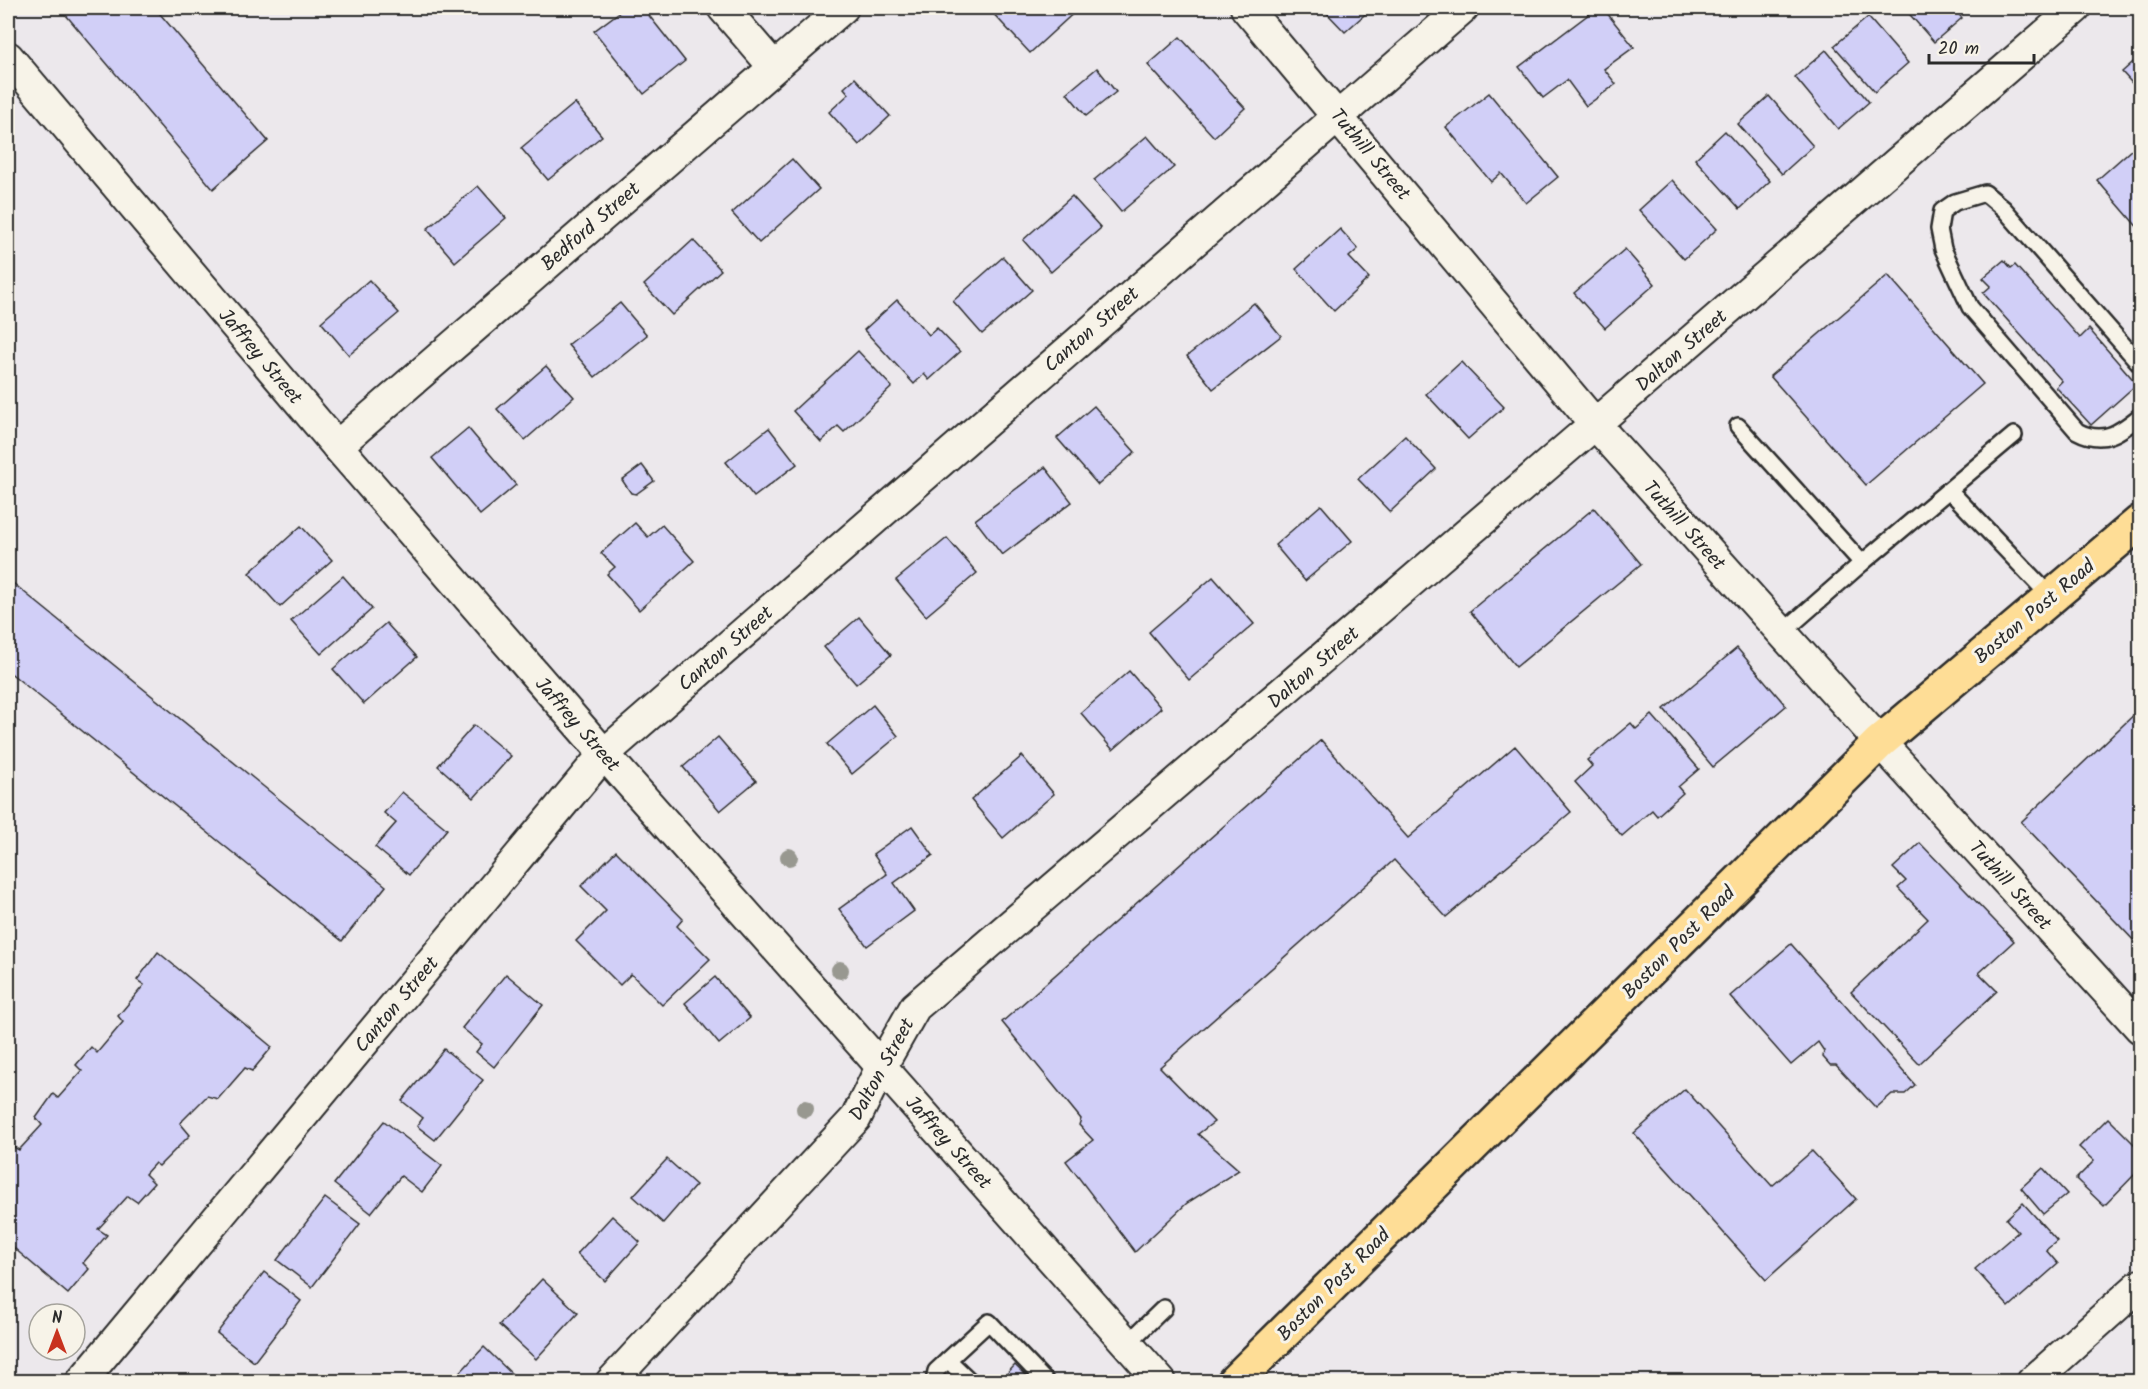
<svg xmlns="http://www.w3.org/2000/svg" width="2148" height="1389" font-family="Kalam,sans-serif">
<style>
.building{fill:#d1cff7;stroke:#2b2b2b;stroke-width:1.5}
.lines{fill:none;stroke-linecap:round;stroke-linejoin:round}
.service-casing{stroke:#2b2b2b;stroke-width:20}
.minor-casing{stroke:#2b2b2b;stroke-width:34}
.primary-casing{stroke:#2b2b2b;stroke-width:38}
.service{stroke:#f7f3e8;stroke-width:15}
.minor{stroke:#f7f3e8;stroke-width:30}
.primary{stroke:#fedd96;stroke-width:33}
.tree{fill:#989890}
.labels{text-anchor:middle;stroke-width:6;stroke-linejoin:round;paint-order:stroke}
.street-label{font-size:20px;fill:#2b2b2b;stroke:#f7f3e8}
</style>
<rect width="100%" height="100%" fill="#ece8ec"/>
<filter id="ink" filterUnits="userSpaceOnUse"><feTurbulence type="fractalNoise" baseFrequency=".0167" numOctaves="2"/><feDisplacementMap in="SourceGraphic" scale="12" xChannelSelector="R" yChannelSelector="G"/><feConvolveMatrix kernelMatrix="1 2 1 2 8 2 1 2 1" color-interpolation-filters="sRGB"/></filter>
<g filter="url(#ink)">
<g class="building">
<polygon points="60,8 155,8 268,141 213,189"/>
<polygon points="625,8 643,8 685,61 644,94 594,31"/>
<polygon points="988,8 1079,8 1030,53"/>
<polygon points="1322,8 1372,8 1345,32"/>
<polygon points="1597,8 1603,8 1634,47 1604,69 1616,84 1586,106 1567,80 1543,98 1519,67"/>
<polygon points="1904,8 1953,8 1962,18 1934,42"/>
<polygon points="1868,17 1908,63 1875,92 1834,46"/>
<polygon points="1180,37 1245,108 1214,137 1148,65"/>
<polygon points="1826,50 1869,102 1838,129 1795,77"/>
<polygon points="2140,56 2140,92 2122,72"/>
<polygon points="1097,68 1116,92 1086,116 1067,93"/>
<polygon points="855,78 890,116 859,145 829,112 849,94 844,88"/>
<polygon points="1489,93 1558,177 1526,203 1501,173 1491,182 1446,127"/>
<polygon points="1769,96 1813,146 1782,174 1738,124"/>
<polygon points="575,103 602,136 548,180 521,148"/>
<polygon points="1725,131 1770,181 1740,209 1695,159"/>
<polygon points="1147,136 1174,167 1121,212 1094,180"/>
<polygon points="2140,142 2140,230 2097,180"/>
<polygon points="792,159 819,189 759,243 732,213"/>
<polygon points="1672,180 1717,229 1684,259 1639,210"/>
<polygon points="478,186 506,218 455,262 427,229"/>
<polygon points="1072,196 1101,228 1051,272 1023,240"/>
<polygon points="1340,229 1358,249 1349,257 1369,278 1334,311 1296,269"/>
<polygon points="693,240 721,270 672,315 644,285"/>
<polygon points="1625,249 1655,284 1605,328 1574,293"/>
<polygon points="1003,257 1032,290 982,334 953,301"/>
<polygon points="2004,260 2011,268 2015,265 2080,338 2089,329 2137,384 2091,425 2056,387 2062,381 1983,293 1991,286 1983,278"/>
<polygon points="1888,275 1983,384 1866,485 1770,376"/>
<polygon points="369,280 399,313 349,355 321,322"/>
<polygon points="897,300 929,335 937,328 960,352 929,380 924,374 914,384 864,330"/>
<polygon points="620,303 647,335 595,377 568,345"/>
<polygon points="1254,303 1281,336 1213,389 1187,356"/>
<polygon points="858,351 892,387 844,432 838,426 821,442 793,411"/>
<polygon points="1461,362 1504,407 1468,439 1426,394"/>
<polygon points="546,366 574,397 525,440 497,409"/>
<polygon points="1094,406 1135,452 1098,485 1057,438"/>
<polygon points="468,428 516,485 480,515 432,458"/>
<polygon points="769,428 797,464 754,497 726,462"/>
<polygon points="1405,436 1436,469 1390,512 1358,479"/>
<polygon points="642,465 654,481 636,494 631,493 622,480"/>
<polygon points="1045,467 1072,502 1002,555 975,520"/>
<polygon points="1321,505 1352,541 1305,581 1275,545"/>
<polygon points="1594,508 1641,564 1516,667 1470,611"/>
<polygon points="635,523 648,537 662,525 694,561 639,610 607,574 615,567 601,553"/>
<polygon points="301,526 332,560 280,607 249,573"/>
<polygon points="947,538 977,573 926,616 896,580"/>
<polygon points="343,576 372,609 321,654 291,621"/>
<polygon points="1213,577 1254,624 1189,680 1149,632"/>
<polygon points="8,579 386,886 342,941 8,671"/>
<polygon points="859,617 891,655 856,684 824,647"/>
<polygon points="386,623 417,657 364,704 333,669"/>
<polygon points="1737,648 1786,706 1713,767 1664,709"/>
<polygon points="1129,671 1161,708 1113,750 1081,713"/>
<polygon points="873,705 898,736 852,774 827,744"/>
<polygon points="2140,709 2140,947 2021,822"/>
<polygon points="1652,715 1699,769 1678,787 1683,793 1657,816 1652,810 1622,836 1575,782 1592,766 1587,760 1631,723 1636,729"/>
<polygon points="474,725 511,756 474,798 438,766"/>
<polygon points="718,737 756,781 720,811 683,767"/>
<polygon points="1321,740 1408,838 1515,746 1571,812 1446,917 1394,860 1160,1067 1214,1122 1198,1134 1239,1170 1187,1203 1135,1252 1066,1161 1093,1140 1079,1125 1081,1119 1002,1022"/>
<polygon points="1022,756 1054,794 1003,838 971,800"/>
<polygon points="402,792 447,829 409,875 375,847 396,823 384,813"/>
<polygon points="912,826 933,855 894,883 914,911 867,946 839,909 887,874 873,854"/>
<polygon points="1920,843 2014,941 1979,973 1997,991 1919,1064 1851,992 1928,919 1898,888 1906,881 1893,868"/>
<polygon points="616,851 683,919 677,926 710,959 662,1005 631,974 620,985 576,941 606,911 581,886"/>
<polygon points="1791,944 1915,1085 1905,1094 1892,1094 1876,1108 1836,1065 1830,1065 1823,1057 1824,1051 1818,1042 1791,1065 1730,996"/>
<polygon points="158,952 272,1047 252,1071 245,1068 218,1099 207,1096 180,1123 190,1135 159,1166 155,1163 145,1174 154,1183 137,1202 128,1196 98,1229 107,1235 83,1263 89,1269 68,1294 8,1243 8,1148 10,1145 19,1150 42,1125 36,1118 53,1094 58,1098 82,1071 76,1065 91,1047 97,1053 123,1022 118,1016 144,985 137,980"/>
<polygon points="506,974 543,1005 494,1067 476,1052 482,1044 462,1028"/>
<polygon points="715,977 750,1018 719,1044 685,1003"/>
<polygon points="444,1049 483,1080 435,1140 417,1126 423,1118 402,1101"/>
<polygon points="1685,1089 1772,1186 1812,1151 1856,1199 1766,1280 1634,1133"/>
<polygon points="2108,1118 2140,1150 2140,1169 2104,1206 2076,1179 2094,1161 2079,1147"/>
<polygon points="384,1121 442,1166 422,1192 401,1176 371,1213 334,1184"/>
<polygon points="667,1159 696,1185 663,1223 633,1196"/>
<polygon points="2043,1168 2067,1194 2043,1214 2021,1188"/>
<polygon points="325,1198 360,1224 312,1287 277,1260"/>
<polygon points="2023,1203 2057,1241 2046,1250 2058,1264 2009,1307 1975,1269 2018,1232 2006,1219"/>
<polygon points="612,1216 640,1242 605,1281 577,1254"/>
<polygon points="264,1272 301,1301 254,1362 217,1333"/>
<polygon points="542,1279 578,1313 536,1359 499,1325"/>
<polygon points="484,1347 516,1378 512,1382 451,1382"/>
<polygon points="1015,1365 1032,1382 999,1382"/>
</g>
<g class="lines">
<g class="service-casing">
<g id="service">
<path d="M2140,364L2004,209L1985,193L1955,202L1942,211L1939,229L1943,249L1970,307L2077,431C2103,445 2119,433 2140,416"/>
<polyline points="1738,426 1862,563 2014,435"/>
<polyline points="1949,490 2051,597"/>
<polyline points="1782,633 1862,563"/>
<polyline points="1128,1343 1164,1308"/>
<polyline points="948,1360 971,1382"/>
<polyline points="934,1382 936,1371 989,1322 1046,1382"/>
</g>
</g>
<g class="minor-casing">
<g id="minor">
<polyline points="723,8 773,66"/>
<polyline points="1246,8 1595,424 1880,742 2140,1028"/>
<polyline points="8,57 337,446 604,754 1161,1382"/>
<polyline points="337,446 843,8"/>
<polyline points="81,1382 604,754 1463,8"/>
<polyline points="611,1382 856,1118 881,1067 915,1007 1595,424 2076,8"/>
<polyline points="2032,1382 2140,1285"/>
</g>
</g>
<g class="primary-casing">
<polyline id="primary" points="1234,1382 1880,742 2140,522"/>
</g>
<use href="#service" class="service"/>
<use href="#minor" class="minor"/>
<use href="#primary" class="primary"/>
</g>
<g class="tree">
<circle cx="789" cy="857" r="9"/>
<circle cx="840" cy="970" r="9"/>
<circle cx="805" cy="1109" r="9"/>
</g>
</g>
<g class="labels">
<g class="street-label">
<text transform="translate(1371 154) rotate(50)" y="7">Tuthill Street</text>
<text transform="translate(590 226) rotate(-41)" y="7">Bedford Street</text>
<text transform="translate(1091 329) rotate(-41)" y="7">Canton Street</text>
<text transform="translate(1681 350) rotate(-41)" y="7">Dalton Street</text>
<text transform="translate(261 356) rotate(50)" y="7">Jaffrey Street</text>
<text transform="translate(1685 525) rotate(48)" y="7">Tuthill Street</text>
<text transform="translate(2034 611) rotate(-40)" y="7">Boston Post Road</text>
<text transform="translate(725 648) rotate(-41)" y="7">Canton Street</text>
<text transform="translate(1313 667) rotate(-41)" y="7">Dalton Street</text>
<text transform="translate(578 724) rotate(49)" y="7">Jaffrey Street</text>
<text transform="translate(2011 885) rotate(48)" y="7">Tuthill Street</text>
<text transform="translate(1678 942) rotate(-45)" y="7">Boston Post Road</text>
<text transform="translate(396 1004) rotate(-50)" y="7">Canton Street</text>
<text transform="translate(881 1069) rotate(-61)" y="7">Dalton Street</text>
<text transform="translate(949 1142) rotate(48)" y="7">Jaffrey Street</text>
<text transform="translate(1333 1284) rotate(-45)" y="7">Boston Post Road</text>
</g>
</g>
<rect width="2148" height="1389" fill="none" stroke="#f7f3e8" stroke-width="30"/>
<rect x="15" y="15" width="2118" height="1359" fill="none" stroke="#2b2b2b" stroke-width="2" filter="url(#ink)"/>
<g transform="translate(57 1332)"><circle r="28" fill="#f7f3e8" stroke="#a5a39c" stroke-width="1.5"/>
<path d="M0-4.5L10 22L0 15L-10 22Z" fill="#c8321e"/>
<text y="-9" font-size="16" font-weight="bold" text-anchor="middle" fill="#2b2b2b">N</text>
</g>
<path d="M1929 54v9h105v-9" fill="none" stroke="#2b2b2b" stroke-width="3"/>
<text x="1938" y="54" font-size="18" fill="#2b2b2b" stroke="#f7f3e8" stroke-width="4.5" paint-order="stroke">20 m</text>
</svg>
